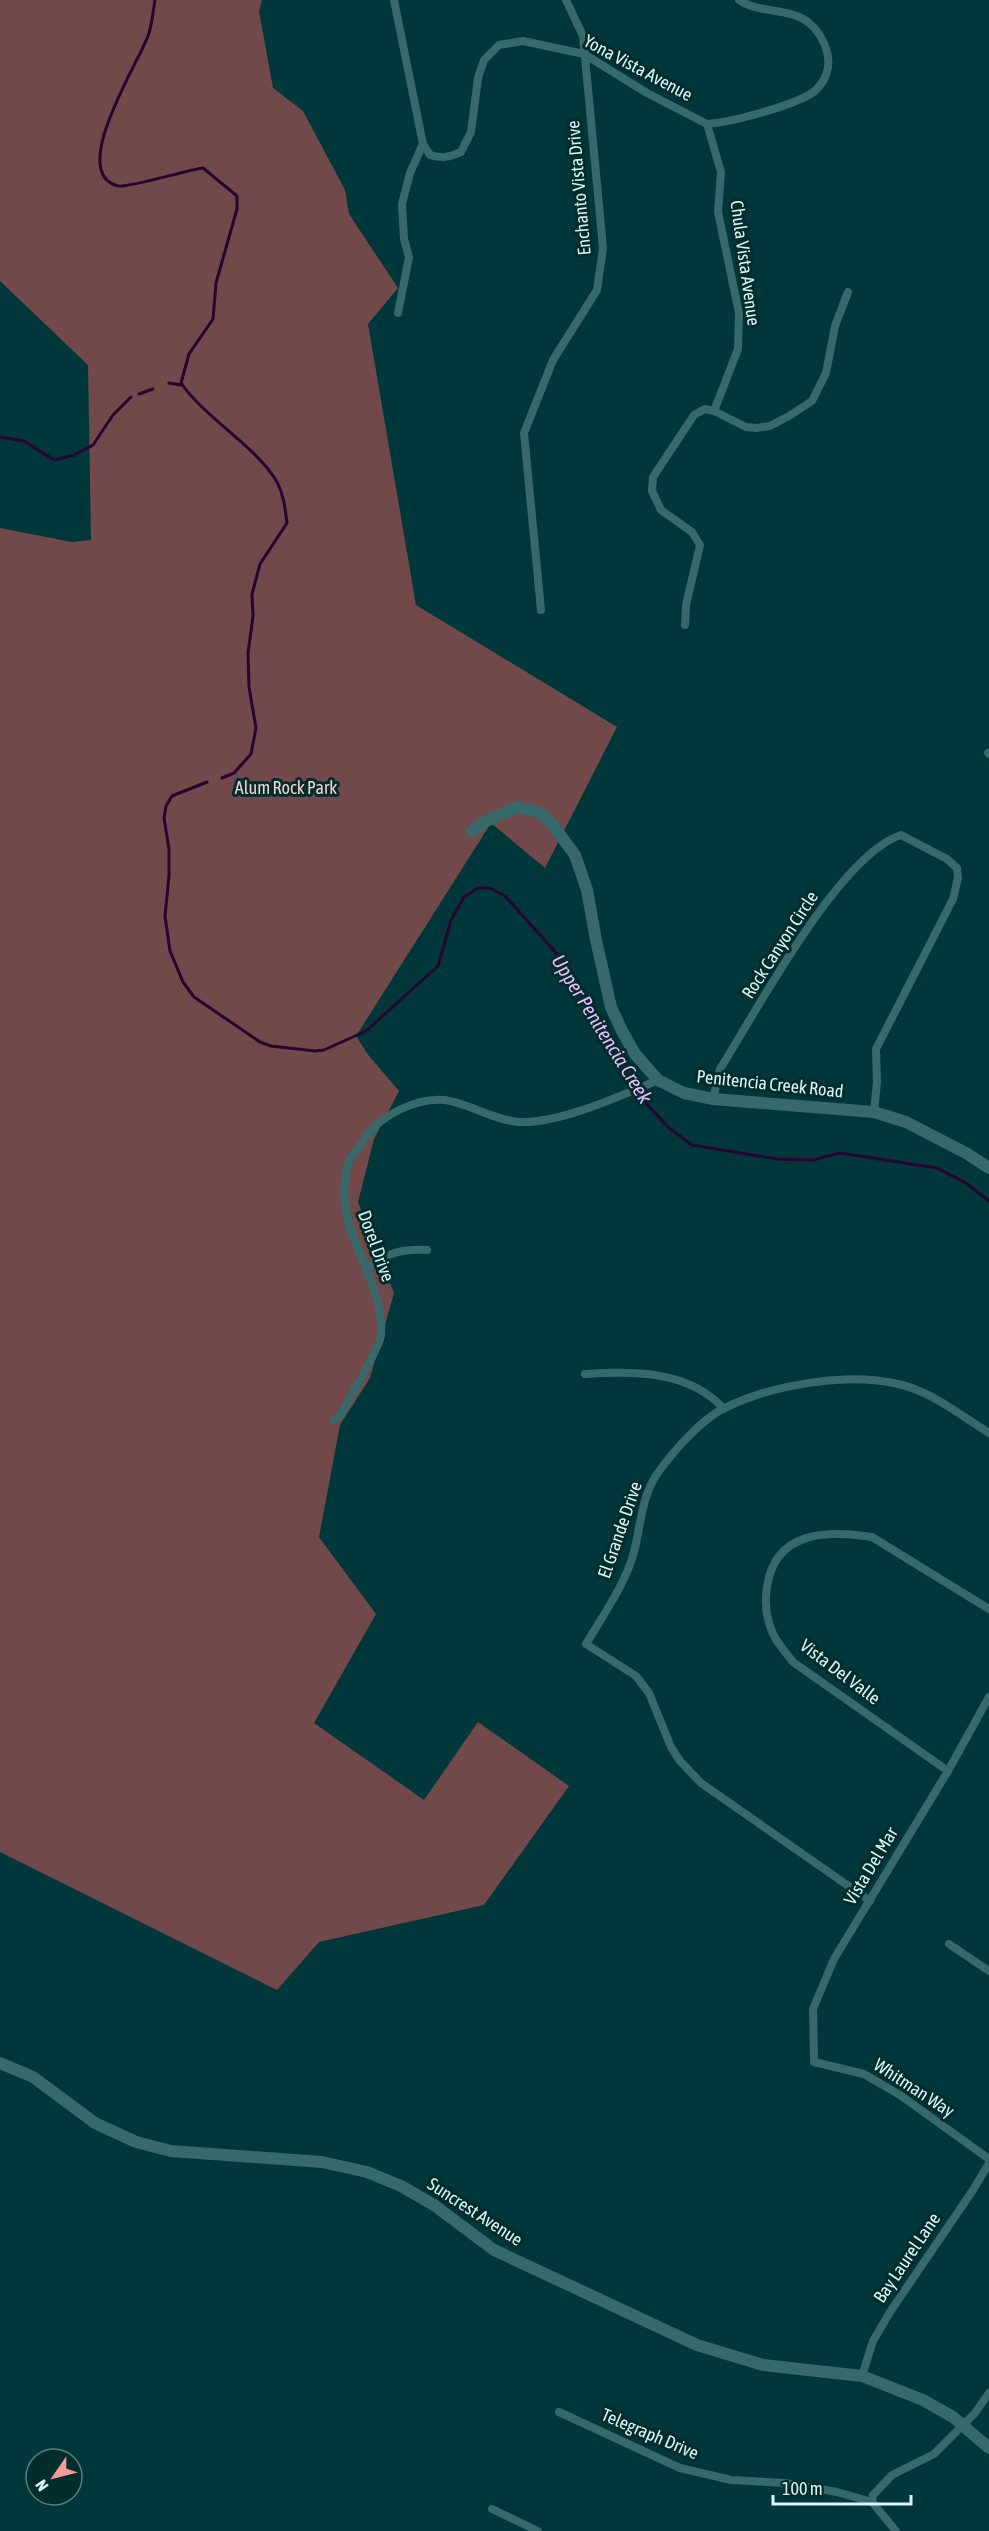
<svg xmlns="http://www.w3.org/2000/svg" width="989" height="2531" font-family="'Asap Condensed',sans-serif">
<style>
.green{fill:#71494a}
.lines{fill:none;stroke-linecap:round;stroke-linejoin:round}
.stream{stroke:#280431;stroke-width:3}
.street{stroke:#37696b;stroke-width:8}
.secondary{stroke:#37696b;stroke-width:12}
.labels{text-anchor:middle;stroke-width:6;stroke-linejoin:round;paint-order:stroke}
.street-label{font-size:18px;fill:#dbf5f6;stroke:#032c2d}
.park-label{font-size:18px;fill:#fbd0d0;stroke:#032c2d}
.water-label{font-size:20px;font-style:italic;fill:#ecbdf9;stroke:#032c2d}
</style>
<rect width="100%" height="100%" fill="#00373a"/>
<polygon class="green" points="0,0 262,0 259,11 273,88 303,111 345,190 349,214 398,288 368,324 416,605 617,727 545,868 491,823 356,1036 369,1056 399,1091 374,1139 358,1202 394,1293 370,1378 340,1425 319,1537 376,1614 314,1723 424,1800 478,1722 569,1786 484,1905 319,1942 277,1990 0,1852 0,528 72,542 91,540 88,365 0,281"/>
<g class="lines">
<g class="stream">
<path d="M155,0C153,12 152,25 148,36C139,62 67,173 118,186C128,188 187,170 203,168L237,196V209L216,283L213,319L189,354L181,383C205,418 257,447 277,482C284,495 285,509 287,523L260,564L252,594L253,616L248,653L249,687L256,728L251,754L234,773L222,778"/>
<polyline points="169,383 181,385"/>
<polyline points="139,394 153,389"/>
<polyline points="0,437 24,441 54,460 74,455 93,445 113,415 131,397"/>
<polyline points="207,782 172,796 166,806 164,818 169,849 169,876 165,916 170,951 183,982 194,997 260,1042 271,1046 315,1051 324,1050 366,1031 438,966 451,920 464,897 478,888 490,888 505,896 566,964 580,986 616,1058 640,1097 669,1128 692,1145 778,1159 813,1160 840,1153 937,1168 966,1183 989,1201"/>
</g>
<g class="street">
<polyline points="394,0 423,144 410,173 402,204 404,239 409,257 398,313"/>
<path d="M423,144L430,155C443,159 449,157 461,152L471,132L478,78L484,60L499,45L523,41L584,54L647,93L707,124"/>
<path d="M714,411L738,349L739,313L718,212L721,172L707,124C729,123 801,104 816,90C826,80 831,66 827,52C824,40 818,30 808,22C788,7 759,14 739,0"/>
<polyline points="541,610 524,433 553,360 597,290 603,248 583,36 566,0"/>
<polyline points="685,625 686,605 700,545 692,532 661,510 652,491 653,477 694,415 705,409 714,411 746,427 756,428 770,426 789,416 812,401 826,373 835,326 848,292"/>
<polyline points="988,753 989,754"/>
<path d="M713,1099L720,1069C756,1012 839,855 901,835L947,859L957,868L958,878L953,899L876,1049L877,1082L874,1112"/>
<path d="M367,1268C386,1253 402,1249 427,1250"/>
<path d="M585,1374C632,1371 688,1370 723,1408"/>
<path d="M334,1420L340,1416C348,1401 380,1348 381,1335C385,1280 338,1237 345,1182C346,1177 346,1169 348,1164C351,1155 360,1146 365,1138C381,1115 417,1097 445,1100C468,1103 493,1120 519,1122C559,1124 620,1096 658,1080"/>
<polyline points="989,1697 948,1771 834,1959 813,2009 814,2062 864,2074 900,2095 989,2159"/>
<path d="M948,1771L793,1662C787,1654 779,1645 774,1636C767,1621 764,1604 767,1587C775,1531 826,1530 872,1537L989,1609"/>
<path d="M870,1901L701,1783L680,1761L671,1747L649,1693L636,1676L586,1644C603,1615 625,1585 634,1552C641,1525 641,1498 657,1474C672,1453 701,1419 725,1408C771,1385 847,1372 898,1384C931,1391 960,1415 989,1433"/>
<polyline points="949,1944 989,1971"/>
<polyline points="862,2376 873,2341 890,2312 973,2190 989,2163"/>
<polyline points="559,2412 680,2468 731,2480 785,2483 837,2492 872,2502"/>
<polyline points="872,2502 873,2495 892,2475 934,2454 975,2413 989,2393"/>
<polyline points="872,2502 896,2531"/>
<polyline points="492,2509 538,2531"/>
</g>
<g class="secondary">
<polyline points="472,831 486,821 517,807 538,812 549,820 575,855 587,890 596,940 611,1007 622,1031 635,1054 658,1080 684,1093 713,1099 874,1112 906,1122 966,1153 989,1168"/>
<polyline points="0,2063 33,2077 95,2123 136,2142 171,2151 322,2162 367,2172 401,2186 434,2205 494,2250 697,2345 763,2365 862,2376 923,2400 953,2417 989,2448"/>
</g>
</g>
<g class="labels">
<g class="street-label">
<text transform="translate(638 68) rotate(28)" y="6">Yona Vista Avenue</text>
<text transform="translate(579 188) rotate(-95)" y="6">Enchanto Vista Drive</text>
<text transform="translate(745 263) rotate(82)" y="6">Chula Vista Avenue</text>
<text transform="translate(780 945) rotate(-57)" y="6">Rock Canyon Circle</text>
<text transform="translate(770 1084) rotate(6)" y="6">Penitencia Creek Road</text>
<text transform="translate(376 1246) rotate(70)" y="6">Dorel Drive</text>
<text transform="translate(620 1530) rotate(-71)" y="6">El Grande Drive</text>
<text transform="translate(840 1672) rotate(37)" y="6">Vista Del Valle</text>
<text transform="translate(871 1866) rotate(-59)" y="6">Vista Del Mar</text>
<text transform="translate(914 2088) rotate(33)" y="6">Whitman Way</text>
<text transform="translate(475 2212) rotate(33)" y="6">Suncrest Avenue</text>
<text transform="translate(907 2258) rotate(-56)" y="6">Bay Laurel Lane</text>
<text transform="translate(650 2434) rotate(23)" y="6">Telegraph Drive</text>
</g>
<g class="park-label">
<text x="286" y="794">Alum Rock Park</text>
</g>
<g class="water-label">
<text transform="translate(602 1029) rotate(58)" y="7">Upper Penitencia Creek</text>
</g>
</g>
<g transform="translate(54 2477) rotate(235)"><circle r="28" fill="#032c2d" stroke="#597c7d" stroke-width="1.5"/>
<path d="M0-4.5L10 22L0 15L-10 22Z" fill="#f59b9c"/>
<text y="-9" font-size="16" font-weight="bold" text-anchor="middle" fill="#dbf5f6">N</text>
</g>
<path d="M773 2495v9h138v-9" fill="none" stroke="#dbf5f6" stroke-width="3"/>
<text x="782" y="2495" font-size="18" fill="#dbf5f6" stroke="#032c2d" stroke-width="4.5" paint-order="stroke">100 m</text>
</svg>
